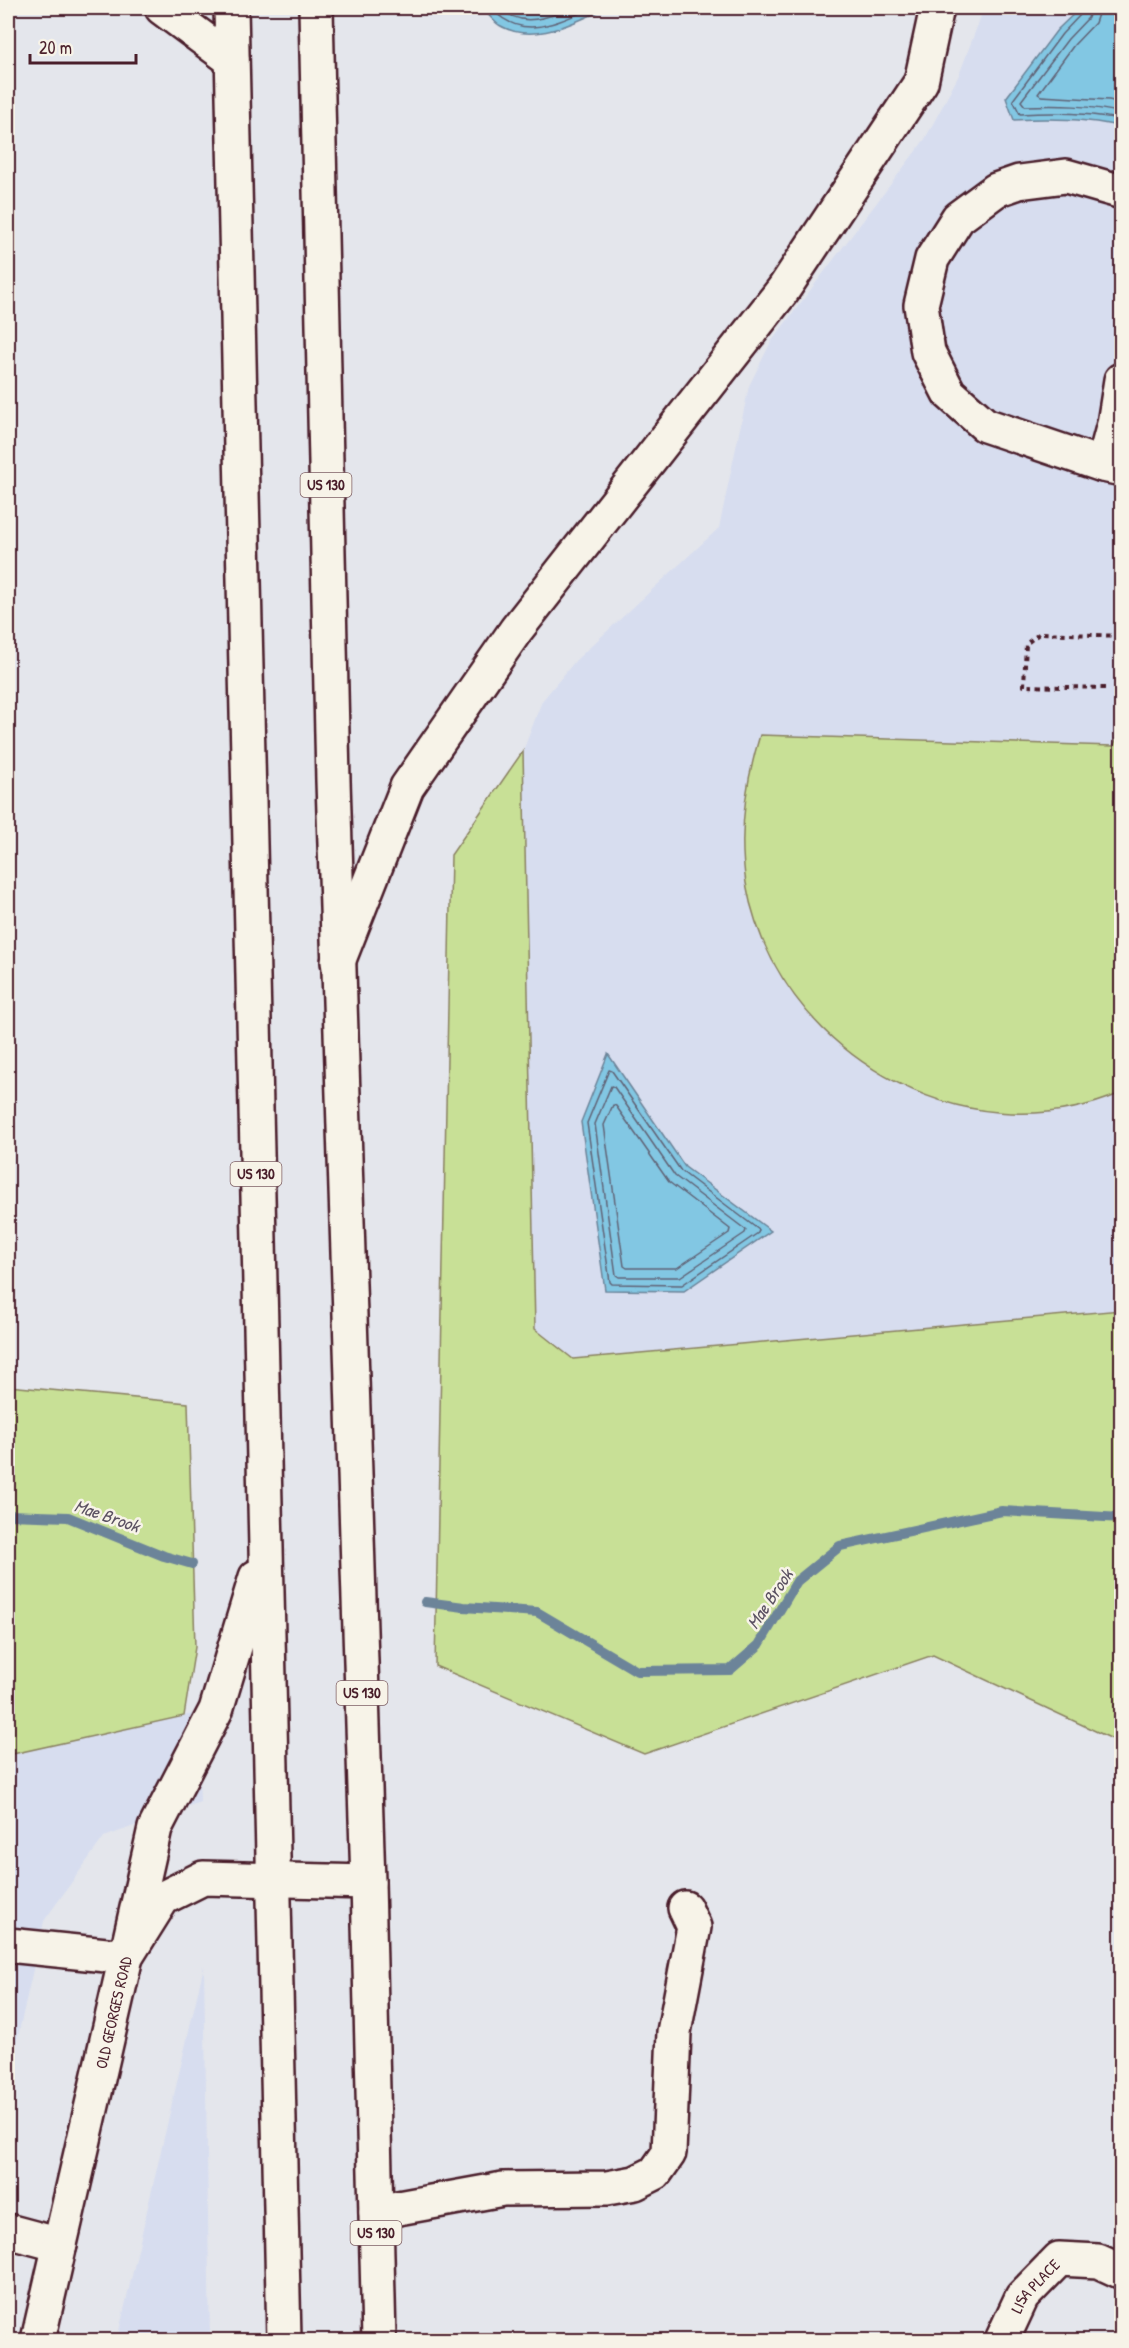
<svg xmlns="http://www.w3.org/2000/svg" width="1129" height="2348" font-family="'Patrick Hand',sans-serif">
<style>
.built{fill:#d7ddef}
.green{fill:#c8e096;stroke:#898060;stroke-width:1.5}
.water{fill:#82c7e3;stroke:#6c8499;stroke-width:1.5}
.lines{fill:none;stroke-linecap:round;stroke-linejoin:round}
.shore{stroke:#606275;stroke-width:1.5}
.stream{stroke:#6c8499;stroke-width:10}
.minor-casing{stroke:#4a1f2b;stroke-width:38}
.highway-casing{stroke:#4a1f2b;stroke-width:38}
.path{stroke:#4a1f2b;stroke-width:4;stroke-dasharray:4.5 4.5;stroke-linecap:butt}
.minor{stroke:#f7f3e8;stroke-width:33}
.highway{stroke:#f7f3e8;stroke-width:33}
.labels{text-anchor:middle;stroke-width:5;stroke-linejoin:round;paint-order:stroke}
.shield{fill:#f7f3e8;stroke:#7e5f64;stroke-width:1.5}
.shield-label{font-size:15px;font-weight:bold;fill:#4a1f2b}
.street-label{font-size:16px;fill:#4a1f2b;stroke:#f7f3e8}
.water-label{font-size:18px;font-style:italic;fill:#5b5162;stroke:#f7f3e8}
</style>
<rect width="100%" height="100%" fill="#e4e6ec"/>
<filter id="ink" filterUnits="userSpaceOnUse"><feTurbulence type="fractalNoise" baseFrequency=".0167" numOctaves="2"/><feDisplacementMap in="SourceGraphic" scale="12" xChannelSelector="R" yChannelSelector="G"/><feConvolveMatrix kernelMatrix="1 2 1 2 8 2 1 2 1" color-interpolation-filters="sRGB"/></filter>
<g filter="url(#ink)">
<g class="built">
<polygon points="984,8 1121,8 1121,1310 573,1359 535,1329 523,751 542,701 576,660 719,528 749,386 771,342 925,139 959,75"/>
<polygon points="197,1713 200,1802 104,1837 44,1921 8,2080 8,1755"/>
<polygon points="204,1966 210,2340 117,2340"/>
</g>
<g class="green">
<path d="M1121,731V1093C963,1161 775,1050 746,883C738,832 745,784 760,735L1113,746Z"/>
<polygon points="523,751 535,1329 573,1359 1121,1310 1121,1743 933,1655 644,1754 435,1666 451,855"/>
<polygon points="8,1386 188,1403 195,1647 184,1716 8,1755"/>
</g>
<g class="water">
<path d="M482,8H607C574,22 534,46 499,25C493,21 487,13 482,8Z"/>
<path d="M1080,8H1121V127C1087,118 1050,118 1014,120L1006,98L1057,30Z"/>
<polygon points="608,1054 685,1167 771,1231 684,1291 605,1290 581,1122"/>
</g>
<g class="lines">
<g class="shore">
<path d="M491,8C522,42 556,23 592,8"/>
<path d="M501,8C520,29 550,17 572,8"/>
<path d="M1083,8L1082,13L1062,34L1013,100L1020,114C1053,112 1089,112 1122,120"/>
<path d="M1091,8L1088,18L1068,39L1021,101L1025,106C1057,105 1091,105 1122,113"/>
<polyline points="1100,8 1095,23 1074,45 1038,94 1041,96 1109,100 1122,103"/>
<polygon points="609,1070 612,1071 681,1171 759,1230 758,1233 682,1285 612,1284 610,1282 587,1123"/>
<polygon points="611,1086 614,1087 675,1176 746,1230 745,1233 680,1277 619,1277 616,1275 595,1124"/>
<polygon points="613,1105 616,1106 669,1182 730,1229 729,1233 677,1268 627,1268 624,1266 604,1125"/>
</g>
<g class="stream">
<polyline points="8,1515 68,1517 164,1556 192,1564"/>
<polyline points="425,1602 464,1607 537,1612 637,1671 730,1670 759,1645 797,1581 840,1546 1002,1511 1122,1518"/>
</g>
<g class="minor-casing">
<g id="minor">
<polyline points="162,8 232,60"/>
<polyline points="1122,192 1066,176 1019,182 996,190 958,218 932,259 921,305 928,352 949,393 985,425 1103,465 1122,469"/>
<polyline points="1103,465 1114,424 1121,380"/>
<polyline points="338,962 407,787 516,630 783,290 921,82 937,8"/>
<polyline points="8,1945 126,1957"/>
<polyline points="376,2212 503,2189 607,2188 635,2183 655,2173 669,2153 674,2032 694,1927 685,1908"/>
<polyline points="8,2231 60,2245"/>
<path id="s1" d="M38,2340L126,1957L163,1898L203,1878L368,1882"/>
<path id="s2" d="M1002,2340L1022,2297L1059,2259L1098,2261L1122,2272"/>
</g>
</g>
<g class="highway-casing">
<g id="highway">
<polyline points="231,8 284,2340"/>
<polyline points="316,8 333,781 368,1882 379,2340"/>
<polyline points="126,1957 155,1828 216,1710 256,1577"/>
</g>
</g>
<polyline class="path" points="1105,688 1024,686 1026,644 1040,633 1122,636"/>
<use href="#minor" class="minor"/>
<use href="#highway" class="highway"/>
</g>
</g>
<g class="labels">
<g class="shield">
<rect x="300.5" y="473" width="51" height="24" rx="4.5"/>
<rect x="230.5" y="1162" width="51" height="24" rx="4.5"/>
<rect x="336.5" y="1681" width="51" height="24" rx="4.5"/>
<rect x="350.5" y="2221" width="51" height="24" rx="4.5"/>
</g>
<g class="shield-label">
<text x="326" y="490">US 130</text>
<text x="256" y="1179">US 130</text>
<text x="362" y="1698">US 130</text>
<text x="376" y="2238">US 130</text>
</g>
<g class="street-label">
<text dy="6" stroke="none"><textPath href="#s1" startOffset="336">OLD GEORGES ROAD</textPath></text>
<text dy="6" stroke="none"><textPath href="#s2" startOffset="64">LISA PLACE</textPath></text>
</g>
<g class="water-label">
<text transform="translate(107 1516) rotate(19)" y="6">Mae Brook</text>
<text transform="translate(770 1599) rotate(-56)" y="6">Mae Brook</text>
</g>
</g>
<rect width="1129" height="2348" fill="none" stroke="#f7f3e8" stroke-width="30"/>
<rect x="15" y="15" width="1099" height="2318" fill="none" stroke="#4a1f2b" stroke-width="2" filter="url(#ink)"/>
<path d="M30 54v9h106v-9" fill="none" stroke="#4a1f2b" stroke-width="3"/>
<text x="39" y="54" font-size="18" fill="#4a1f2b" stroke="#f7f3e8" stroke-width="4.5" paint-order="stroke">20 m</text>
</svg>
